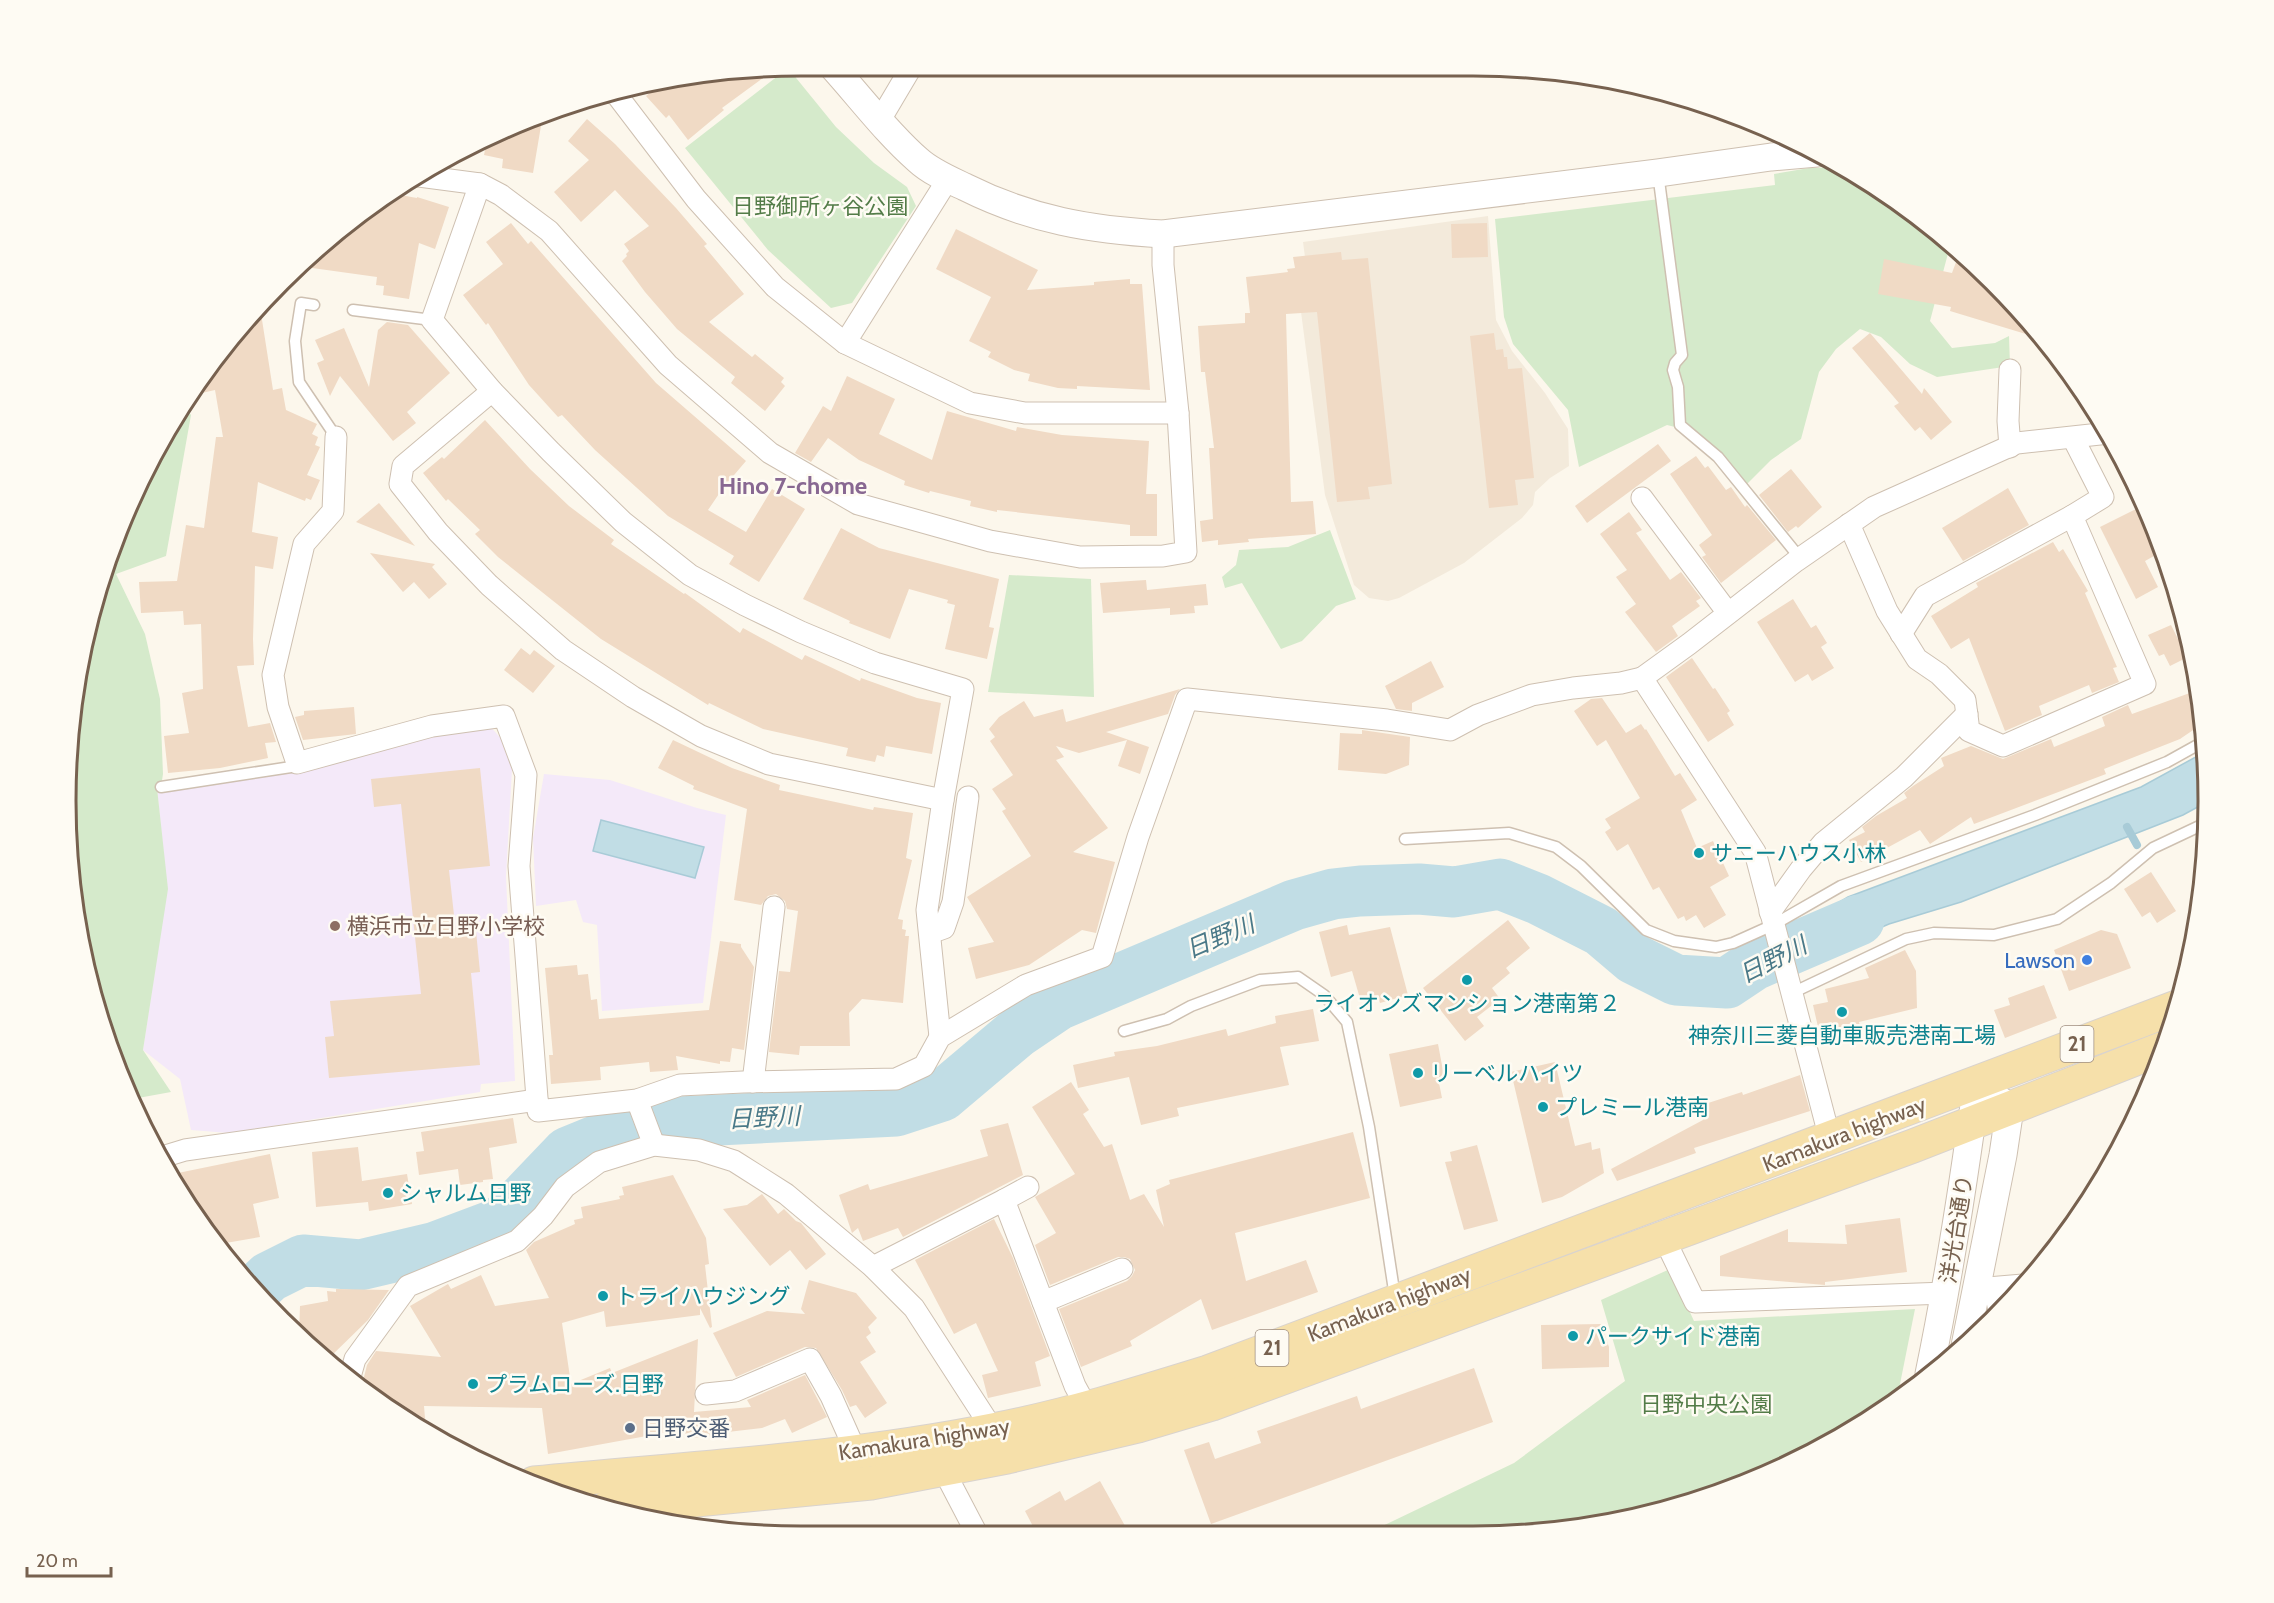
<svg xmlns="http://www.w3.org/2000/svg" width="2274" height="1603" font-family="Cabin,'Noto Sans JP',sans-serif">
<style>
.residential{fill:#f3eadb}
.education{fill:#f4e9f9}
.green{fill:#d5eacb}
.water{fill:#c1dde5;stroke:#a8cbd7;stroke-width:1.5}
.lines{fill:none;stroke-linecap:round;stroke-linejoin:round}
.stream{stroke:#a8cbd7;stroke-width:8}
.river{stroke:#c1dde5;stroke-width:51}
.building{fill:#f0dac5}
.service-casing{stroke:#cec0b1;stroke-width:13}
.minor-casing{stroke:#cec0b1;stroke-width:23}
.tertiary-casing{stroke:#cec0b1;stroke-width:29}
.primary-casing{stroke:#d9d3ce;stroke-width:35}
.service{stroke:#fff;stroke-width:10}
.minor{stroke:#fff;stroke-width:21}
.tertiary{stroke:#fff;stroke-width:27}
.primary{stroke:#f6e0aa;stroke-width:33}
.culture-dot{fill:#0f9aa8;stroke:#fefbf3;stroke-width:2}
.education-dot{fill:#8d6e63;stroke:#fefbf3;stroke-width:2}
.shop-dot{fill:#3f7fe0;stroke:#fefbf3;stroke-width:2}
.service-dot{fill:#5c6f8a;stroke:#fefbf3;stroke-width:2}
.labels{text-anchor:middle;stroke-width:5;stroke-linejoin:round;paint-order:stroke}
.shield{fill:#fefbf3;stroke:#a08f80;stroke-width:1.5}
.shield-label{font-size:21px;font-weight:bold;fill:#77614f}
.park-label{font-size:22px;fill:#537c48;stroke:#fefbf3}
.culture-label{font-size:22px;fill:#0d838f;stroke:#fefbf3;text-anchor:start}
.education-label{font-size:22px;fill:#785e54;stroke:#fefbf3;text-anchor:start}
.shop-label{font-size:22px;fill:#366cbe;stroke:#fefbf3;text-anchor:end}
.street-label{font-size:22px;fill:#77614f;stroke:#fefbf3}
.service-label{font-size:22px;fill:#4e5e75;stroke:#fefbf3;text-anchor:start}
.neighbourhood-label{font-size:24px;font-weight:bold;fill:#886892;stroke:#fefbf3}
.water-label{font-size:24px;font-style:italic;fill:#4a7988;stroke:#fefbf3}
.rim{fill:none;stroke:#77614f;stroke-width:3}
</style>
<rect width="100%" height="100%" fill="#fcf7ec"/>
<polygon class="residential" points="1488,216 1496,320 1512,351 1545,393 1568,429 1569,466 1550,478 1535,492 1533,505 1522,518 1464,563 1399,598 1388,601 1369,598 1354,585 1325,495 1298,289 1309,287 1303,242"/>
<g class="education">
<polygon points="489,725 513,752 506,876 515,1081 481,1084 480,1092 229,1133 191,1130 180,1079 143,1050 167,889 157,788 300,771 400,738"/>
<polygon points="544,774 610,780 697,808 726,815 703,1003 602,1011 597,925 583,922 576,900 536,906 533,838"/>
</g>
<g class="green">
<polygon points="788,68 836,127 874,163 907,187 916,206 852,303 831,308 768,250 685,148"/>
<polygon points="1843,167 1890,198 1888,204 1912,221 1928,226 1950,246 1930,321 1952,348 1995,343 2009,336 2010,366 1937,377 1910,364 1881,337 1860,329 1836,349 1819,372 1801,439 1771,460 1744,487 1679,428 1667,425 1579,467 1568,410 1513,344 1504,317 1495,219 1775,185 1774,174 1809,168"/>
<polygon points="184,406 191,415 166,556 116,574 145,634 160,699 163,774 161,787 157,788 168,889 143,1050 171,1092 138,1098 123,1077 91,992 72,898 72,705 122,520 165,433"/>
<polygon points="1330,530 1356,599 1336,606 1302,641 1281,649 1242,583 1225,588 1222,577 1236,565 1239,550 1288,547"/>
<polygon points="1009,575 1091,579 1094,697 988,692"/>
<polygon points="1670,1269 1694,1321 1915,1309 1898,1394 1797,1461 1663,1512 1569,1531 1370,1532 1514,1463 1625,1381 1601,1300"/>
</g>
<g class="water">
<polygon points="2203,753 2205,803 2183,815 1961,902 1889,924 1800,962 1791,931 1848,897 2141,787"/>
<polygon points="601,820 704,847 695,878 593,851"/>
</g>
<g class="lines">
<polyline class="stream" points="2127,827 2137,845"/>
<polyline class="river" points="254,1291 269,1277 303,1260 360,1265 436,1247 500,1223 568,1152 622,1130 678,1122 896,1111 942,1096 1018,1032 1058,1005 1294,905 1333,894 1360,891 1419,889 1454,892 1500,884 1538,899 1601,931 1634,959 1676,980 1727,983 1754,965 1859,920"/>
</g>
<g class="building">
<polygon points="774,70 722,108 724,110 688,140 669,115 666,118 646,96 658,85"/>
<polygon points="543,114 533,173 502,168 503,159 484,155 487,140 520,122"/>
<polygon points="587,119 615,144 676,208 707,244 704,246 744,294 709,322 752,357 755,354 784,378 781,382 785,386 765,411 731,383 735,377 677,329 645,292 622,261 627,256 626,254 629,251 624,244 649,226 615,190 581,222 554,192 589,160 568,141"/>
<polygon points="389,193 417,198 417,197 449,207 435,249 419,243 409,299 383,295 384,286 376,285 377,277 305,267"/>
<polygon points="511,223 528,244 531,241 656,383 746,461 723,488 708,510 746,532 772,489 805,509 759,582 729,564 734,556 668,516 595,450 562,415 558,417 529,385 488,323 486,325 463,295 503,264 486,242"/>
<polygon points="1487,223 1488,257 1452,258 1451,224"/>
<polygon points="956,229 1038,270 1027,290 1094,285 1094,282 1130,279 1130,284 1142,284 1150,390 1077,386 1077,389 1058,388 1028,381 1030,374 1014,370 988,357 991,352 969,341 991,297 936,269"/>
<polygon points="1341,252 1342,260 1368,258 1392,484 1368,487 1370,499 1337,502 1317,312 1286,314 1291,502 1313,501 1316,534 1248,539 1249,542 1218,545 1218,540 1202,542 1200,521 1213,519 1209,448 1214,448 1205,372 1201,372 1198,326 1245,323 1245,313 1250,313 1246,277 1288,272 1287,269 1295,268 1293,257"/>
<polygon points="1959,254 2025,316 2042,339 1950,311 1951,307 1878,294 1884,259 1952,273"/>
<polygon points="260,307 273,390 282,388 286,410 317,424 312,434 318,437 315,445 320,447 307,475 320,480 311,500 306,498 305,501 258,482 252,532 278,537 273,569 255,566 253,639 254,665 237,666 248,727 270,723 276,742 265,743 268,758 220,768 168,773 164,736 189,733 182,693 203,689 201,624 184,625 183,611 141,613 139,582 177,581 186,525 204,528 216,437 223,437 215,390 193,395 248,317"/>
<polygon points="387,322 408,325 450,373 407,412 416,423 393,441 340,376 330,396 317,363 324,360 315,340 344,328 369,387 378,330"/>
<polygon points="1494,333 1496,350 1503,349 1504,357 1507,357 1508,369 1522,368 1534,478 1515,480 1518,505 1489,508 1470,336"/>
<polygon points="1870,333 1922,394 1924,388 1952,422 1931,440 1920,427 1915,431 1894,406 1899,403 1852,348"/>
<polygon points="847,376 895,399 879,434 932,460 947,411 1016,431 1017,427 1062,435 1149,441 1146,494 1157,494 1157,536 1130,536 1130,525 997,510 997,512 970,506 971,501 930,491 929,493 904,485 905,481 859,460 828,438 811,462 795,453 823,406 831,411"/>
<polygon points="485,420 530,469 569,506 614,540 611,544 684,594 685,593 740,633 743,628 802,660 805,655 860,681 861,678 917,698 941,703 932,754 886,746 884,757 877,755 875,762 846,756 848,748 763,729 709,703 708,705 601,639 498,557 475,534 480,530 448,499 446,501 423,473 442,457 444,459"/>
<polygon points="1658,444 1671,461 1587,523 1575,506"/>
<polygon points="1696,456 1705,468 1708,466 1726,490 1731,487 1745,507 1747,505 1776,540 1721,583 1702,557 1706,555 1699,545 1712,535 1670,474"/>
<polygon points="1791,469 1822,507 1798,528 1796,526 1788,532 1759,495"/>
<polygon points="2008,488 2029,525 1963,561 1942,528"/>
<polygon points="379,503 415,546 356,522"/>
<polygon points="2142,506 2163,551 2145,561 2158,587 2136,599 2100,527"/>
<polygon points="1629,512 1642,530 1636,533 1670,580 1681,572 1701,598 1696,601 1700,606 1672,626 1678,636 1656,652 1625,612 1636,604 1616,577 1627,570 1600,534"/>
<polygon points="841,528 879,548 999,579 989,627 994,628 987,659 945,649 955,605 947,603 948,600 909,589 890,639 849,623 850,621 803,599"/>
<polygon points="2053,542 2059,552 2063,549 2088,591 2085,593 2117,667 2113,668 2119,682 2092,693 2089,685 2039,706 2042,715 2005,731 1969,638 1951,649 1931,616 1978,587 1976,583"/>
<polygon points="370,553 435,564 432,567 447,584 429,599 414,582 403,592"/>
<polygon points="1146,580 1147,590 1206,584 1208,605 1194,606 1195,613 1170,615 1170,608 1103,613 1100,583"/>
<polygon points="1793,599 1811,628 1816,625 1827,643 1821,647 1834,668 1812,681 1808,674 1795,682 1757,622"/>
<polygon points="2171,625 2178,639 2183,637 2190,656 2170,666 2164,654 2159,656 2148,635"/>
<polygon points="521,648 530,655 534,650 555,666 533,693 504,670"/>
<polygon points="1692,658 1713,689 1715,688 1730,711 1727,713 1734,725 1708,742 1666,677"/>
<polygon points="1431,661 1444,687 1412,703 1412,711 1396,709 1385,686"/>
<polygon points="1180,689 1175,695 1168,714 1106,732 1149,747 1140,774 1118,766 1127,740 1079,753 1056,746 1064,757 1056,760 1108,828 1073,852 1115,862 1096,933 1082,930 1029,965 976,979 968,948 994,942 967,897 1031,856 1002,811 1006,809 992,789 1013,775 990,741 995,737 989,729 999,717 1024,701 1034,717 1063,709 1066,722"/>
<polygon points="2198,690 2202,705 2202,724 2180,739 2104,769 2106,774 1974,824 1971,817 1930,844 1920,830 1861,862 1849,840 1865,832 1862,827 1876,816 1907,798 1904,793 1913,786 1944,766 1941,758 1971,746 2003,759 2051,739 2054,747 2105,726 2102,717 2128,705 2132,714"/>
<polygon points="1602,698 1626,733 1641,724 1645,730 1646,729 1675,776 1680,773 1697,800 1681,810 1697,848 1713,841 1729,876 1710,887 1726,915 1704,928 1696,915 1686,921 1684,916 1678,919 1659,887 1653,890 1628,844 1617,851 1605,832 1611,828 1605,819 1640,798 1606,740 1597,746 1574,711 1591,699"/>
<polygon points="354,707 356,734 303,740 295,717 304,715 304,711"/>
<polygon points="1362,730 1410,737 1409,765 1386,774 1338,770 1340,733 1362,734"/>
<polygon points="673,740 732,768 780,785 779,790 873,810 874,807 913,813 906,858 912,860 898,919 903,920 902,929 906,930 905,936 909,936 903,1003 862,999 849,1013 850,1046 800,1046 799,1055 769,1052 779,971 790,972 798,911 787,909 785,901 776,894 768,896 761,905 734,900 747,809 693,789 694,786 658,768"/>
<polygon points="480,768 490,866 449,870 456,933 476,931 480,972 471,973 480,1065 329,1078 325,1037 334,1036 330,1001 421,994 401,804 374,807 371,779"/>
<polygon points="2151,872 2176,911 2157,923 2150,912 2142,917 2124,889"/>
<polygon points="1508,920 1530,948 1506,968 1510,973 1492,988 1500,999 1477,1017 1484,1026 1465,1041 1423,988"/>
<polygon points="1347,925 1349,935 1390,927 1408,995 1380,1003 1378,997 1361,1002 1352,971 1331,977 1319,932"/>
<polygon points="2101,930 2117,934 2131,968 2069,991 2054,950"/>
<polygon points="720,941 741,944 741,947 754,967 744,1050 732,1048 730,1062 720,1061 720,1064 676,1056 678,1070 650,1072 649,1062 600,1067 601,1080 551,1084 549,1055 553,1055 545,968 577,965 578,975 588,974 591,1000 597,999 599,1019 709,1010"/>
<polygon points="1905,950 1916,971 1917,1008 1859,1022 1861,1030 1821,1040 1813,1005 1828,1002 1825,989 1869,978 1865,968"/>
<polygon points="2044,985 2057,1018 2005,1038 1994,1010 2010,1005 2008,998"/>
<polygon points="1313,1009 1319,1041 1280,1047 1289,1085 1177,1108 1179,1116 1141,1125 1129,1077 1078,1088 1073,1065 1115,1056 1114,1052 1157,1046 1226,1029 1228,1036 1276,1023 1275,1016"/>
<polygon points="1438,1044 1445,1081 1439,1083 1442,1098 1400,1107 1389,1054"/>
<polygon points="1555,1062 1575,1146 1591,1142 1592,1150 1600,1148 1604,1173 1562,1197 1542,1203 1511,1072"/>
<polygon points="1800,1075 1810,1111 1694,1148 1696,1153 1617,1181 1611,1169 1703,1120 1699,1106 1742,1092 1743,1095"/>
<polygon points="1071,1082 1089,1110 1083,1114 1104,1147 1112,1144 1130,1200 1144,1194 1164,1227 1156,1190 1170,1184 1169,1180 1353,1132 1370,1198 1235,1233 1246,1281 1306,1260 1318,1292 1212,1330 1201,1299 1130,1341 1132,1346 1081,1367 1059,1309 1127,1281 1132,1276 1135,1270 1130,1259 1124,1257 1118,1257 1050,1285 1035,1245 1056,1233 1035,1197 1075,1174 1032,1107"/>
<polygon points="513,1118 517,1143 489,1148 493,1179 483,1180 483,1182 460,1185 458,1169 419,1175 416,1152 424,1151 421,1132"/>
<polygon points="1008,1123 1023,1175 903,1237 898,1228 863,1241 858,1228 852,1233 839,1195 868,1184 870,1190 988,1156 980,1130"/>
<polygon points="1477,1145 1498,1221 1464,1230 1445,1162 1452,1161 1450,1152"/>
<polygon points="358,1147 362,1181 407,1174 412,1204 369,1211 368,1202 316,1207 312,1152"/>
<polygon points="270,1154 279,1198 253,1204 260,1237 220,1244 173,1174"/>
<polygon points="673,1175 706,1238 709,1264 705,1265 712,1327 710,1328 700,1308 700,1315 606,1327 604,1311 562,1323 571,1384 610,1368 612,1373 698,1339 694,1412 751,1407 747,1400 805,1375 827,1417 792,1433 785,1419 762,1428 719,1433 720,1436 686,1438 685,1429 548,1454 542,1408 424,1406 426,1430 361,1389 367,1365 376,1351 441,1357 410,1306 448,1284 451,1289 481,1275 495,1306 549,1298 526,1250 534,1242 575,1224 574,1220 583,1218 581,1207 620,1199 619,1196 624,1195 622,1187"/>
<polygon points="762,1194 778,1214 784,1209 796,1221 801,1223 826,1254 806,1270 790,1250 770,1266 723,1209 747,1205"/>
<polygon points="1900,1218 1907,1272 1825,1282 1825,1285 1720,1276 1720,1256 1788,1229 1788,1242 1847,1244 1845,1225"/>
<polygon points="994,1219 1013,1258 1050,1356 1035,1362 1041,1386 988,1398 982,1375 998,1371 976,1323 954,1334 915,1260"/>
<polygon points="809,1280 856,1293 877,1318 868,1327 871,1333 866,1337 876,1352 860,1362 887,1403 865,1418 856,1405 850,1407 842,1390 816,1348 805,1347 736,1377 713,1333 767,1311 805,1314 801,1309"/>
<polygon points="336,1289 389,1290 368,1320 327,1360 299,1334 300,1306 328,1301 327,1291 336,1292"/>
<polygon points="1601,1324 1609,1347 1609,1367 1542,1369 1541,1325"/>
<polygon points="1474,1368 1493,1422 1211,1524 1184,1450 1209,1442 1215,1459 1261,1443 1257,1431 1357,1396 1361,1409"/>
<polygon points="1100,1481 1129,1533 1037,1534 1025,1511 1060,1491 1065,1501"/>
</g>
<g class="lines">
<g class="service-casing">
<g id="service">
<polyline points="1658,173 1682,355 1675,363 1673,370 1678,387 1680,425 1718,457 1800,558"/>
<polyline points="314,305 301,303 295,341 299,382 336,437"/>
<polyline points="353,310 432,320"/>
<polyline points="161,787 291,767 297,763"/>
<polyline points="1405,839 1509,833 1556,847 1581,866 1646,930 1674,941 1716,947 1733,943 1773,925 1841,886 2035,815 2167,762 2203,742"/>
<polyline points="1792,993 1906,939 1934,933 1994,935 2057,919 2111,883 2153,848 2206,823"/>
<polyline points="1124,1031 1167,1019 1191,1006 1260,980 1298,977 1324,995 1347,1022 1369,1127 1395,1297"/>
</g>
</g>
<g class="minor-casing">
<g id="minor">
<polyline points="608,92 616,94 696,199 775,287 845,343 970,403 1025,413 1178,413"/>
<polyline points="880,120 912,66"/>
<polyline points="419,176 480,184 501,195 549,231 668,365 770,453 858,504 990,541 1080,557 1163,556 1186,552 1178,413 1163,265 1163,234"/>
<polyline points="480,184 432,320 492,391 551,452 623,522 690,575 745,605 801,632 875,663 963,689 943,800 927,910 940,1037"/>
<polyline points="845,343 948,179"/>
<polyline points="492,391 403,466 400,484 438,532 489,585 563,650 633,697 701,736 769,764 943,800"/>
<polyline points="336,437 333,511 304,544 273,675 278,707 297,763 432,726 504,716 526,775 519,866 538,1111 637,1100 680,1085 743,1082 896,1079 924,1066 940,1037 1026,985 1102,957 1138,837 1187,699 1387,720 1450,730 1478,715 1532,695 1573,688 1621,683 1642,678"/>
<polyline points="2010,447 2008,421 2010,370"/>
<polyline points="1642,498 1728,613"/>
<polyline points="1849,524 1887,611 1917,659 1939,674 1965,700 1969,731 2003,746 2145,684 2072,516 2103,497 2073,438"/>
<polyline points="1901,634 1925,596 2072,516"/>
<polyline points="1770,912 1801,869 1823,843 1904,777 1967,714"/>
<polyline points="930,933 944,928 953,902 968,797"/>
<polyline points="753,1082 774,907"/>
<polyline points="637,1100 654,1145"/>
<polyline points="1830,1139 1755,852 1642,678 1689,644 1796,561 1874,507 2017,443 2109,433"/>
<polyline points="162,1157 185,1150 537,1100"/>
<polyline points="1004,1200 1028,1187"/>
<polyline points="1663,1236 1695,1302 1946,1293"/>
<polyline points="873,1267 1004,1200 1075,1386 1087,1408"/>
<polyline points="1994,1288 1999,1310"/>
<polyline points="1976,1289 2023,1285"/>
<polyline points="1043,1302 1122,1269"/>
<polyline points="349,1380 355,1359 408,1286 517,1241 543,1216 565,1187 599,1162 654,1145 699,1150 734,1161 786,1194 823,1225 873,1267 914,1308 993,1430"/>
<polyline points="706,1394 735,1391 810,1359 831,1396 856,1452"/>
<polyline points="943,1469 977,1534"/>
</g>
</g>
<g class="tertiary-casing">
<g id="tertiary">
<path d="M832,66C860,97 887,133 918,160C931,172 950,180 965,187C1031,220 1091,230 1163,234L1658,173L1771,157L1817,153"/>
<polyline points="1965,1346 2003,1155 2010,1108 1996,1097"/>
<path d="M1929,1374C1949,1277 1964,1180 1977,1083"/>
</g>
</g>
<g class="primary-casing">
<g id="primary">
<path d="M534,1483C687,1468 842,1460 993,1430C1066,1416 1137,1394 1208,1372L2177,1007"/>
<polyline points="605,1509 871,1483 1007,1457 1138,1426 1212,1404 1913,1146 2161,1049"/>
</g>
</g>
<use href="#service" class="service"/>
<use href="#minor" class="minor"/>
<use href="#tertiary" class="tertiary"/>
<use href="#primary" class="primary"/>
</g>
<g class="culture-dot">
<circle cx="1699" cy="853" r="6"/>
<circle cx="1467" cy="980" r="6"/>
<circle cx="1842" cy="1012" r="6"/>
<circle cx="1418" cy="1073" r="6"/>
<circle cx="1543" cy="1107" r="6"/>
<circle cx="388" cy="1193" r="6"/>
<circle cx="603" cy="1296" r="6"/>
<circle cx="1573" cy="1336" r="6"/>
<circle cx="473" cy="1384" r="6"/>
</g>
<circle class="education-dot" cx="335" cy="926" r="6"/>
<circle class="shop-dot" cx="2087" cy="960" r="6"/>
<circle class="service-dot" cx="630" cy="1428" r="6"/>
<g class="labels">
<g class="shield">
<rect x="2060.5" y="1026" width="33" height="36" rx="4.5"/>
<rect x="1255.5" y="1330" width="33" height="36" rx="4.5"/>
</g>
<g class="shield-label">
<text x="2077" y="1051">21</text>
<text x="1272" y="1355">21</text>
</g>
<g class="park-label">
<text x="820" y="214">日野御所ヶ谷公園</text>
<text x="1706" y="1412">日野中央公園</text>
</g>
<g class="culture-label">
<text x="1711" y="861">サニーハウス小林</text>
<text x="1467" y="1011" text-anchor="middle">ライオンズマンション港南第２</text>
<text x="1842" y="1043" text-anchor="middle">神奈川三菱自動車販売港南工場</text>
<text x="1430" y="1081">リーベルハイツ</text>
<text x="1555" y="1115">プレミール港南</text>
<text x="400" y="1201">シャルム日野</text>
<text x="615" y="1304">トライハウジング</text>
<text x="1585" y="1344">パークサイド港南</text>
<text x="485" y="1392">プラムローズ.日野</text>
</g>
<g class="education-label">
<text x="347" y="934">横浜市立日野小学校</text>
</g>
<g class="shop-label">
<text x="2075" y="968">Lawson</text>
</g>
<g class="street-label">
<text transform="translate(1844 1134) rotate(-21)" y="8">Kamakura highway</text>
<text transform="translate(1956 1229) rotate(-81)" y="8">洋光台通り</text>
<text transform="translate(1389 1304) rotate(-21)" y="8">Kamakura highway</text>
<text transform="translate(924 1439) rotate(-9)" y="8">Kamakura highway</text>
</g>
<g class="service-label">
<text x="642" y="1436">日野交番</text>
</g>
<g class="neighbourhood-label">
<text x="793" y="494">Hino 7-chome</text>
</g>
<g class="water-label">
<text transform="translate(1220 937) rotate(-23)" y="8">日野川</text>
<text transform="translate(1773 960) rotate(-27)" y="8">日野川</text>
<text transform="translate(764 1118) rotate(-3)" y="8">日野川</text>
</g>
</g>
<path d="M0 0H2274V1603H0ZM801 76H1473A725 725 0 0 1 2198 801V801A725 725 0 0 1 1473 1526H801A725 725 0 0 1 76 801V801A725 725 0 0 1 801 76Z" fill="#fefbf3" fill-rule="evenodd"/>
<path class="rim" d="M801 76H1473A725 725 0 0 1 2198 801V801A725 725 0 0 1 1473 1526H801A725 725 0 0 1 76 801V801A725 725 0 0 1 801 76Z"/>
<path d="M27 1567v9h84v-9" fill="none" stroke="#77614f" stroke-width="3"/>
<text x="36" y="1567" font-size="18" fill="#77614f" stroke="#fefbf3" stroke-width="4.5" paint-order="stroke">20 m</text>
</svg>
